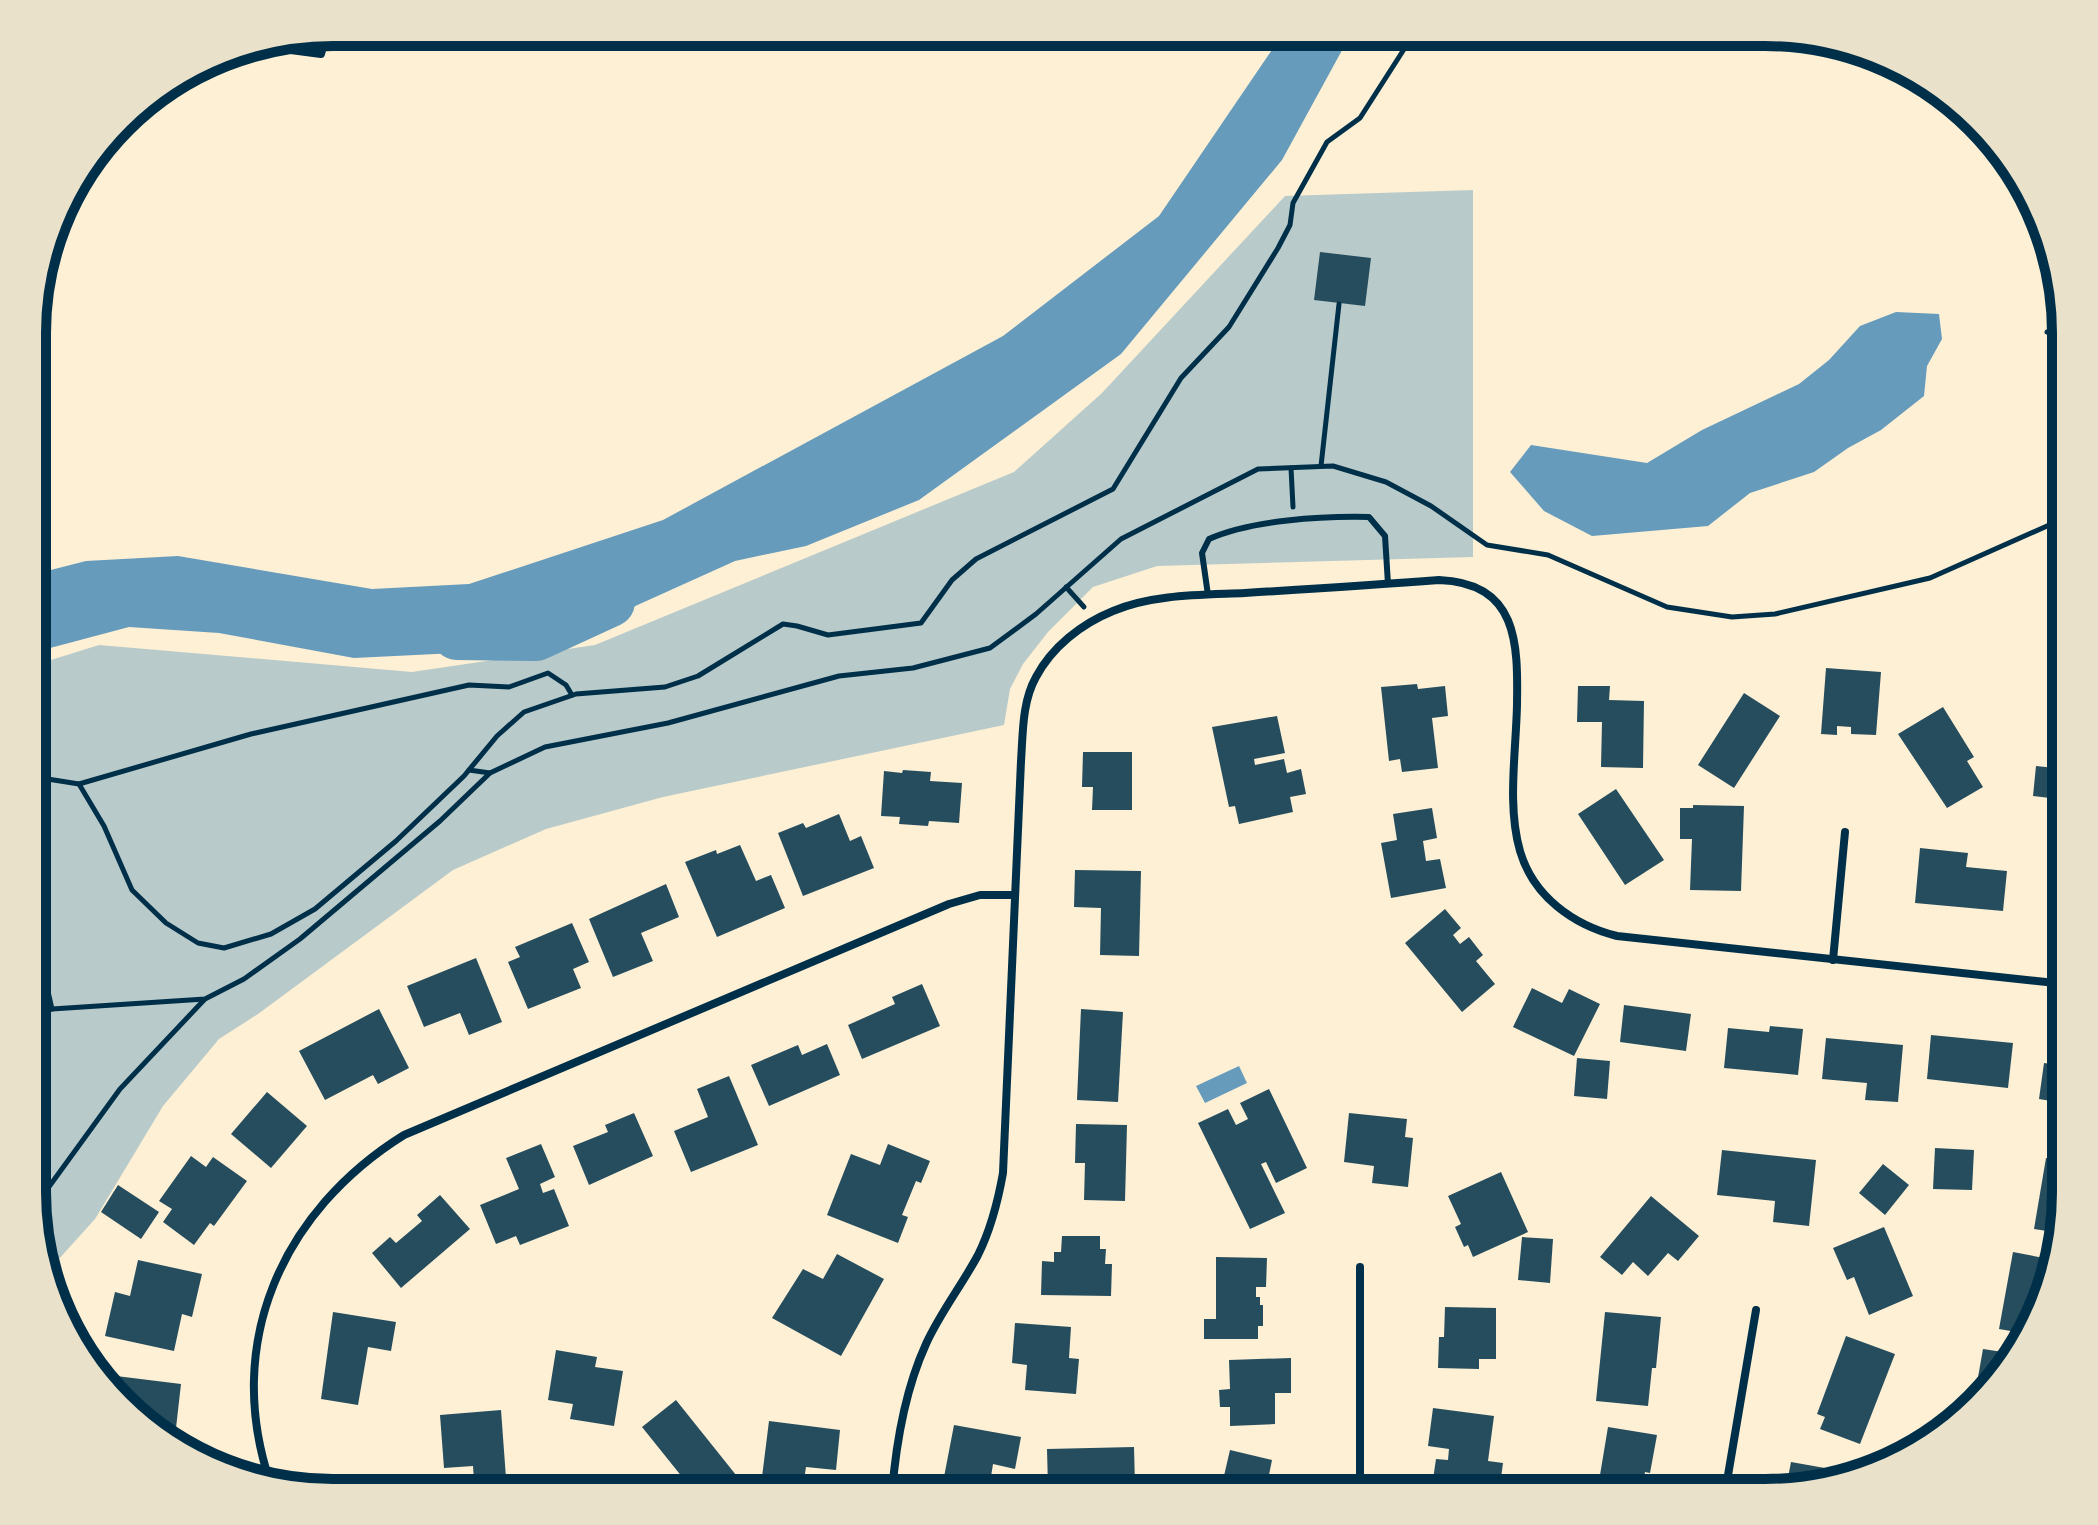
<svg xmlns="http://www.w3.org/2000/svg" width="2098" height="1525" font-family="'Work Sans',sans-serif">
<style>
.green{fill:#b9caca}
.water{fill:#669bbc}
.lines{fill:none;stroke-linecap:round;stroke-linejoin:round}
.river{stroke:#669bbc;stroke-width:50}
.building{fill:#264d5e}
.path{stroke:#003049;stroke-width:5}
.service{stroke:#003049;stroke-width:6}
.minor{stroke:#003049;stroke-width:8}
.rim{fill:none;stroke:#003049;stroke-width:10}
</style>
<rect width="100%" height="100%" fill="#fdf0d5"/>
<polygon class="green" points="1473,190 1473,557 1157,566 1093,587 1048,632 1023,664 1010,689 1004,725 663,797 546,829 453,870 258,1014 219,1039 163,1106 95,1219 48,1271 35,1231 35,665 99,645 412,672 595,645 1014,472 1102,393 1285,196"/>
<g class="water">
<polygon points="1284,32 1352,32 1282,160 1121,354 919,500 806,546 735,561 622,612 456,653 354,658 219,633 129,627 35,652 35,574 86,561 178,556 372,589 469,584 663,520 1003,336 1159,216"/>
<polygon points="1896,312 1939,314 1942,339 1927,366 1924,396 1881,430 1848,448 1814,472 1750,493 1708,526 1592,536 1544,511 1510,472 1531,445 1647,463 1702,430 1799,384 1829,360 1860,326"/>
<polygon points="1239,1066 1247,1083 1205,1103 1196,1086"/>
</g>
<g class="lines">
<polyline class="river" points="457,635 536,636 610,602"/>
</g>
<g class="building">
<polygon points="1320,252 1371,258 1365,306 1314,300"/>
<polygon points="1826,668 1881,672 1876,735 1851,734 1851,727 1837,726 1837,735 1821,734"/>
<polygon points="1417,684 1418,689 1445,686 1448,716 1432,718 1438,768 1402,772 1400,759 1389,761 1381,687"/>
<polygon points="1578,686 1610,686 1609,700 1644,701 1643,768 1601,767 1602,722 1577,722"/>
<polygon points="1744,693 1780,716 1734,788 1698,765"/>
<polygon points="1943,707 1974,757 1967,761 1983,787 1947,808 1898,734"/>
<polygon points="1277,716 1285,753 1254,759 1255,765 1284,759 1287,773 1301,769 1306,794 1290,797 1293,812 1239,824 1235,806 1229,807 1212,727"/>
<polygon points="1083,752 1132,752 1132,810 1092,810 1093,787 1082,787"/>
<polygon points="2036,766 2065,769 2065,830 2047,828 2050,798 2033,796"/>
<polygon points="903,770 931,772 930,781 962,783 959,823 929,821 928,826 899,824 900,817 881,816 884,771 902,773"/>
<polygon points="1616,789 1664,860 1625,885 1578,814"/>
<polygon points="1693,805 1744,806 1741,891 1690,890 1692,839 1680,839 1680,808 1693,808"/>
<polygon points="1432,808 1437,838 1423,841 1426,861 1440,859 1446,888 1391,898 1381,843 1397,840 1393,814"/>
<polygon points="839,814 850,841 861,836 874,868 803,896 778,833 803,823 806,828"/>
<polygon points="740,845 756,881 771,875 785,908 717,937 685,862 716,850 717,854"/>
<polygon points="1920,848 1968,853 1966,867 2007,871 2003,911 1915,903"/>
<polygon points="1075,870 1141,871 1139,956 1100,955 1101,908 1074,907"/>
<polygon points="666,884 679,917 641,933 653,961 613,977 589,919"/>
<polygon points="1445,909 1461,928 1453,935 1460,944 1469,937 1483,955 1476,961 1495,984 1462,1012 1405,943"/>
<polygon points="572,923 589,962 573,969 581,988 528,1009 508,962 520,957 515,947"/>
<polygon points="476,958 502,1022 469,1035 460,1013 424,1027 407,986"/>
<polygon points="922,984 940,1026 862,1059 848,1025 895,1004 892,997"/>
<polygon points="1532,988 1562,1003 1569,989 1600,1004 1574,1056 1513,1027"/>
<polygon points="1624,1005 1691,1014 1686,1051 1620,1042"/>
<polygon points="379,1009 409,1068 378,1084 373,1075 325,1100 299,1051"/>
<polygon points="1081,1009 1123,1012 1118,1102 1077,1100"/>
<polygon points="1770,1026 1803,1029 1798,1075 1724,1068 1728,1028 1769,1032"/>
<polygon points="1931,1035 2013,1043 2008,1088 1927,1079"/>
<polygon points="1826,1038 1903,1045 1898,1102 1865,1100 1867,1083 1822,1079"/>
<polygon points="827,1044 840,1075 769,1106 751,1065 798,1045 802,1055"/>
<polygon points="1577,1058 1610,1061 1607,1099 1574,1096"/>
<polygon points="2044,1063 2065,1066 2065,1131 2053,1129 2057,1102 2039,1099"/>
<polygon points="729,1076 758,1145 691,1172 674,1131 708,1117 697,1089"/>
<polygon points="1269,1089 1307,1168 1276,1183 1266,1162 1261,1164 1285,1213 1250,1229 1198,1123 1228,1109 1236,1125 1248,1119 1240,1103"/>
<polygon points="267,1092 307,1126 271,1168 231,1134"/>
<polygon points="634,1113 653,1156 589,1185 573,1146 608,1132 605,1125"/>
<polygon points="1349,1113 1407,1119 1405,1137 1413,1138 1408,1187 1372,1183 1374,1166 1344,1162"/>
<polygon points="1076,1124 1127,1125 1125,1201 1084,1200 1085,1163 1075,1163"/>
<polygon points="541,1144 555,1177 540,1184 543,1193 554,1189 569,1226 520,1245 516,1236 496,1244 480,1205 519,1189 506,1158"/>
<polygon points="888,1144 930,1161 921,1183 916,1181 902,1215 908,1217 898,1243 827,1215 851,1154 880,1165"/>
<polygon points="1935,1148 1974,1150 1972,1190 1933,1189"/>
<polygon points="1722,1150 1816,1160 1809,1226 1773,1222 1775,1201 1717,1195"/>
<polygon points="191,1156 206,1167 213,1157 247,1181 214,1226 210,1223 194,1245 163,1222 172,1209 159,1201"/>
<polygon points="2046,1158 2065,1161 2065,1212 2060,1233 2034,1229"/>
<polygon points="1883,1164 1909,1185 1885,1215 1859,1193"/>
<polygon points="1501,1172 1528,1232 1473,1257 1468,1245 1464,1247 1455,1227 1461,1224 1448,1196"/>
<polygon points="118,1185 159,1212 141,1239 101,1212"/>
<polygon points="440,1195 470,1229 401,1288 372,1253 390,1237 396,1243 422,1221 417,1215"/>
<polygon points="1651,1196 1699,1236 1678,1261 1668,1253 1648,1276 1633,1262 1622,1275 1600,1257"/>
<polygon points="1884,1227 1913,1296 1869,1315 1854,1277 1847,1280 1833,1248"/>
<polygon points="1062,1236 1100,1236 1100,1249 1106,1249 1105,1264 1112,1264 1111,1296 1041,1295 1042,1261 1054,1262 1054,1252 1061,1252"/>
<polygon points="1522,1237 1553,1239 1550,1283 1518,1280"/>
<polygon points="2013,1252 2054,1260 2043,1307 2028,1334 1999,1329"/>
<polygon points="837,1254 884,1279 841,1356 772,1318 803,1269 823,1279"/>
<polygon points="1216,1257 1267,1258 1266,1287 1256,1287 1256,1297 1260,1297 1260,1305 1263,1305 1263,1326 1258,1326 1258,1339 1204,1339 1204,1319 1216,1319"/>
<polygon points="138,1260 202,1274 192,1317 182,1314 174,1351 105,1336 115,1292 130,1296"/>
<polygon points="1445,1307 1496,1308 1496,1359 1479,1359 1479,1369 1438,1368 1439,1337 1444,1337"/>
<polygon points="333,1312 396,1322 391,1351 368,1347 358,1405 321,1399"/>
<polygon points="1605,1312 1661,1317 1656,1368 1652,1368 1648,1406 1596,1401"/>
<polygon points="1015,1323 1071,1327 1069,1358 1079,1359 1076,1394 1025,1390 1027,1365 1012,1363"/>
<polygon points="1846,1336 1895,1354 1860,1444 1820,1429 1825,1417 1817,1414"/>
<polygon points="1983,1349 2016,1354 2004,1376 1974,1400"/>
<polygon points="556,1350 597,1357 595,1367 623,1371 614,1426 570,1419 573,1404 548,1400"/>
<polygon points="1291,1358 1291,1393 1275,1393 1275,1424 1230,1426 1230,1407 1220,1407 1219,1390 1230,1389 1229,1360"/>
<polygon points="100,1374 181,1384 176,1428 159,1426 158,1436 149,1431"/>
<polygon points="676,1400 736,1475 715,1493 695,1493 642,1427"/>
<polygon points="1433,1408 1494,1416 1488,1461 1503,1463 1499,1493 1431,1493 1436,1459 1448,1460 1449,1449 1428,1446"/>
<polygon points="501,1410 506,1478 474,1481 473,1466 444,1468 440,1415"/>
<polygon points="769,1421 840,1430 836,1470 806,1467 802,1493 760,1493"/>
<polygon points="954,1425 1021,1437 1015,1469 993,1464 990,1483 1003,1485 1002,1493 955,1493 958,1479 944,1477"/>
<polygon points="1608,1427 1657,1435 1650,1473 1645,1472 1642,1493 1597,1493"/>
<polygon points="1134,1447 1135,1486 1048,1488 1047,1449"/>
<polygon points="1230,1450 1272,1460 1269,1475 1276,1477 1274,1488 1288,1493 1220,1493"/>
<polygon points="1791,1462 1853,1473 1786,1488"/>
</g>
<g class="lines">
<g class="path">
<polyline points="2047,332 2065,336"/>
<polyline points="1321,466 1339,304"/>
<polyline points="1291,468 1293,507"/>
<polyline points="1066,587 1084,607"/>
<polyline points="469,770 490,773"/>
<polyline points="35,777 79,784 104,826 132,890 166,923 198,943 224,948 271,934 315,909 396,841 464,776 497,736 524,712 576,694 665,687 698,676 783,624 797,626 828,635 921,623 952,580 976,559 1113,489 1181,378 1229,327 1278,248 1290,225 1293,203 1327,142 1360,118 1408,43 1411,32"/>
<polyline points="79,784 251,734 469,685 509,687 548,673 566,685 572,695"/>
<polyline points="35,973 47,987 52,1009"/>
<polyline points="35,1015 52,1009 205,999 244,979 300,939 440,821 490,773 545,747 668,723 839,676 913,668 990,648 1036,614 1121,539 1258,469 1333,466 1386,482 1431,506 1487,545 1548,555 1667,607 1732,617 1775,614 1930,578 2065,518"/>
<polyline points="35,1206 120,1089 204,1000"/>
</g>
<path class="service" d="M1208,595L1202,553L1209,539C1252,520 1322,516 1369,517L1385,536L1388,584"/>
<g class="minor">
<polyline points="260,46 321,54 327,33"/>
<polyline points="1833,960 1845,832"/>
<polyline points="1360,1267 1360,1493"/>
<path d="M270,1482C223,1343 282,1211 404,1135L949,904L980,895H1015"/>
<path d="M892,1493C896,1443 905,1390 926,1344C940,1313 962,1285 978,1255C991,1229 998,1201 1003,1173L1021,761C1023,733 1022,702 1036,677C1052,647 1081,624 1113,611C1153,594 1202,595 1245,593C1310,589 1374,585 1439,580C1518,583 1518,643 1517,705C1516,752 1507,806 1520,851C1533,896 1573,925 1617,936L2065,984"/>
<polyline points="1725,1493 1756,1310"/>
</g>
</g>
<path d="M0 0H2098V1525H0ZM333 46H1765A287 287 0 0 1 2052 333V1192A287 287 0 0 1 1765 1479H333A287 287 0 0 1 46 1192V333A287 287 0 0 1 333 46Z" fill="#e9e1ca" fill-rule="evenodd"/>
<path class="rim" d="M333 46H1765A287 287 0 0 1 2052 333V1192A287 287 0 0 1 1765 1479H333A287 287 0 0 1 46 1192V333A287 287 0 0 1 333 46Z"/>
</svg>
